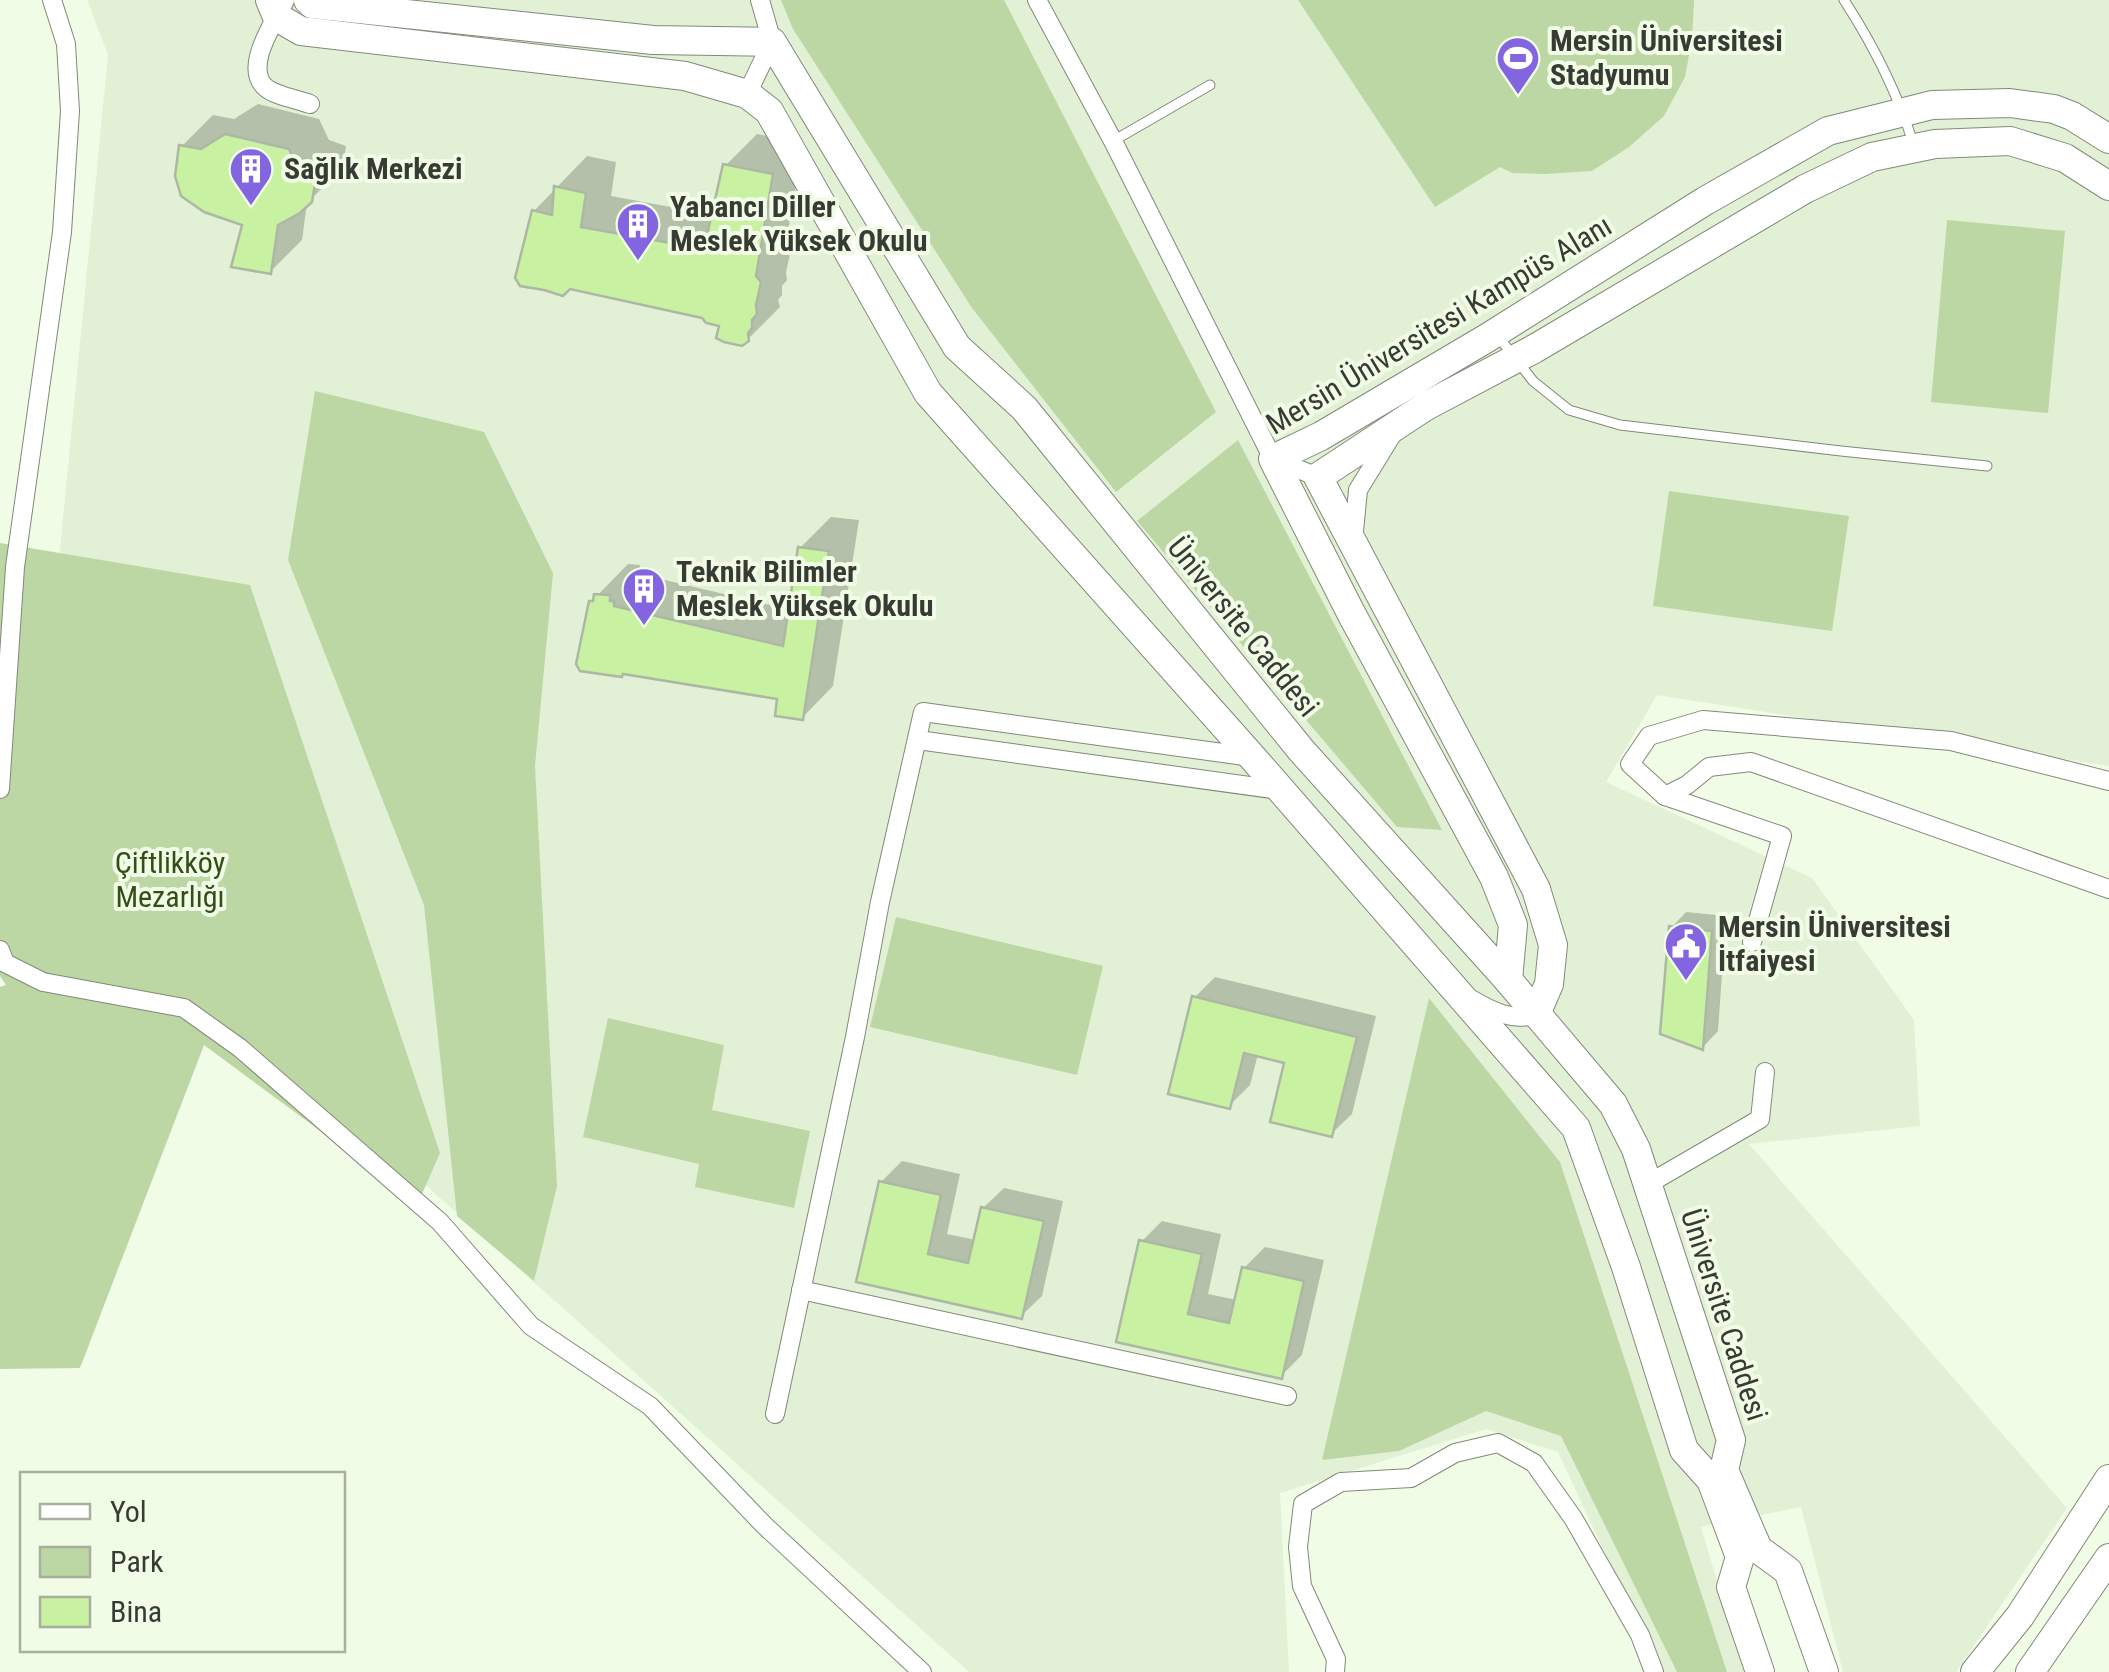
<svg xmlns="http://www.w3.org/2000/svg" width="2109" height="1672" font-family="'Roboto Condensed',sans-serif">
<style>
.built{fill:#e2f1d5}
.green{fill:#bcd7a4}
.shadow{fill:#0003}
.building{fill:#c8f2a1;stroke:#adb8a4;stroke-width:2.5}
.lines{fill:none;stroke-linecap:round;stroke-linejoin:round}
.lane-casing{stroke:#808a78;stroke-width:11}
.street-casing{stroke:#808a78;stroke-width:20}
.secondary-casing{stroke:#808a78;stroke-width:30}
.lane{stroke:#fff;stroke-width:9}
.street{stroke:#fff;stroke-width:18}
.secondary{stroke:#fff;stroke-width:28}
.labels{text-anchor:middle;stroke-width:8;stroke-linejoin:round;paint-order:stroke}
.poi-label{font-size:30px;font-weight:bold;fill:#373b33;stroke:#f1fce7;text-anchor:start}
.street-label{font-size:30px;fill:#373b33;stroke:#f1fce7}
.park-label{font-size:30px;fill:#344e17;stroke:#f1fce7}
</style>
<rect width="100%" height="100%" fill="#f1fce7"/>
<polygon class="built" points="87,0 2109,0 2109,766 1657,695 1606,782 1812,878 1914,1020 1920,1126 1749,1144 2067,1508 1956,1672 1843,1672 1801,1507 1701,1527 1744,1672 1660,1672 1558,1452 1486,1429 1280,1493 1289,1672 969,1672 209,991 22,940 108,55"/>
<g class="green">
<polygon points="781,0 1004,0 1216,412 1116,492 972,308 793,29"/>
<polygon points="1298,0 1694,0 1694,1 1692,39 1685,77 1664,116 1629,147 1592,171 1545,174 1512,173 1500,167 1435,207"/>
<polygon points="1947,220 2065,231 2048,413 1931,402"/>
<polygon points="315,391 484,432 553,573 535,766 557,1186 534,1281 457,1216 424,905 288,560"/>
<polygon points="1238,440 1442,830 1397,827 1137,521"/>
<polygon points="1669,491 1849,516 1832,631 1653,606"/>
<polygon points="0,543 250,585 440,1153 418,1203 204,1045 80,1368 0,1369 0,987 6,985 0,976"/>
<polygon points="896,917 1103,966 1077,1075 870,1027"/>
<polygon points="1429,998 1560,1162 1727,1672 1677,1672 1561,1436 1486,1411 1399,1451 1322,1460"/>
<polygon points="608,1018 724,1045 712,1110 810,1131 794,1208 695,1187 699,1164 583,1137"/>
</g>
<g class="shadow">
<polygon points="258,104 319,119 329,140 346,146 343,168 307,203 302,240 270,272 245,224 182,146 213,115 234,119"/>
<polygon points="757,134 803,143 786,244 791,250 786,272 787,280 782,286 782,295 778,300 780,307 748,339 534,211 587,156 616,162 611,196 714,215 726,165"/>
<polygon points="831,517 859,520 833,686 802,718 780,697 591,602 628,564 640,565 640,570 644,570 644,575 791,610 800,548"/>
<polygon points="1686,912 1726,916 1718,1031 1703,1047 1671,928"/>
<polygon points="1215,977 1376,1016 1352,1114 1331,1134 1287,1061 1258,1054 1250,1085 1229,1106 1194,998"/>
<polygon points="902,1161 960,1174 947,1234 976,1240 983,1208 1004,1188 1063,1201 1042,1296 1021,1316 859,1280 881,1182"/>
<polygon points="1162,1221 1221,1234 1208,1294 1237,1300 1244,1268 1265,1247 1324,1260 1302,1355 1281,1376 1119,1340 1141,1242"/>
</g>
<g class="building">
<polygon points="225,134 289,149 298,171 316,177 312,202 300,213 278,225 271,274 231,267 242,225 204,212 181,196 175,176 179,145 201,149"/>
<polygon points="723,164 773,174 756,276 761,282 756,305 757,314 752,320 752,328 748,333 749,341 742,346 724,342 716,338 719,326 706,323 702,318 570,289 563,296 544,290 520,286 515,278 532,210 552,215 554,186 586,193 581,227 704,249"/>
<polygon points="798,547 829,551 803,720 775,716 777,699 623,674 622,677 580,671 576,664 589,601 593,601 594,594 610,595 610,601 614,601 614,606 783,646"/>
<polygon points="1669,926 1712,931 1703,1050 1660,1034"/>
<polygon points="1192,996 1357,1037 1332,1137 1270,1122 1284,1063 1244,1053 1230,1109 1168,1094"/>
<polygon points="879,1181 941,1195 928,1254 968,1263 981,1207 1044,1221 1022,1319 856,1282"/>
<polygon points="1139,1240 1202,1254 1188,1314 1229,1323 1242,1267 1304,1281 1282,1379 1116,1342"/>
</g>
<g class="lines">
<g class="lane-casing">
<g id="lane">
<path d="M1844,0C1874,46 1898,94 1914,146"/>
<polyline points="1113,141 1210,85"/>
<polyline points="1497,335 1533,381 1569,410 1620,425 1841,451 1987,466"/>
</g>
</g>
<g class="street-casing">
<g id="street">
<path d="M285,0C275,22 243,66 265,87C275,96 297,99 310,104"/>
<polyline points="1037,0 1113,141 1273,459 1318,477"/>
<polyline points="747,94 772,42 760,0"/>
<polyline points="1353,542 1358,490 1393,433"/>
<polyline points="918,740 1279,790"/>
<polyline points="0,789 15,567 62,232 70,111 66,44 52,0"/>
<polyline points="1665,796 1687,785 1709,767 1751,762 2109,889"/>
<polyline points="1752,942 1782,836 1665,796 1630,764 1649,736 1703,720 1951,741 2109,781"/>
<polyline points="0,950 5,963 43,982 184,1008 240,1048 440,1222 531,1326 650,1406 764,1525 922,1672"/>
<path d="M1471,999C1491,1011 1513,1022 1536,1014"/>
<polyline points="1648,1184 1760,1119 1765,1072"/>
<polyline points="801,1290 1287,1396"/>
<polyline points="775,1414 855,1037 880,902 923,712 1252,757"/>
<polyline points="1335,1672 1336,1659 1302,1586 1298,1547 1303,1504 1341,1482 1411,1478 1455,1453 1498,1443 1534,1463 1573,1518 1640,1635 1654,1672"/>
</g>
</g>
<g class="secondary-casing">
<g id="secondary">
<polyline points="270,0 277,17 301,31 685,76 747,94 769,111 928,393 1253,758 1576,1128 1626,1267 1684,1450 1711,1480 1740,1557 1731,1587 1760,1672"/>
<polyline points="308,0 312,4 653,40 772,42 957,347 1024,408 1301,750 1508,980 1613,1104 1636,1149 1731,1440 1724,1470 1758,1549 1788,1571 1824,1672"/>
<polyline points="1508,980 1513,925 1494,877 1351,613 1273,459 1321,436 1487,338 1705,201 1828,131 1932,105 2010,103 2054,109 2072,116 2109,139"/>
<polyline points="1536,1014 1549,984 1553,945 1536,889 1318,477 1426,406 1534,349 1805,189 1872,157 1935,144 2010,141 2065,158 2109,186"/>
<polyline points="1975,1672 2020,1616 2109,1479"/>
<polyline points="2030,1672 2109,1558"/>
</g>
</g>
<use href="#lane" class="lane"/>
<use href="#street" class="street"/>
<use href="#secondary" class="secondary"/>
</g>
<defs>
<g id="stadium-pin" transform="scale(2.25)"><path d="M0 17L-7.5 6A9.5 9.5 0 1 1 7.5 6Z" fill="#8465e0" stroke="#f1fce7"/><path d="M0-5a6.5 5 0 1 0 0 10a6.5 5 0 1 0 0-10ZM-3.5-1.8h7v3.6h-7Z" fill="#fff"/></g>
<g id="building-pin" transform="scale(2.25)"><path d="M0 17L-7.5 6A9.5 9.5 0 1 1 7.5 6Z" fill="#8465e0" stroke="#f1fce7"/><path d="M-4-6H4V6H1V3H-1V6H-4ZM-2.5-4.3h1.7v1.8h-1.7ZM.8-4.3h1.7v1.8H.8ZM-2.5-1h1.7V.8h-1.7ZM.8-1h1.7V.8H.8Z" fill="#fff"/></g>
<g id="civic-pin" transform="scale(2.25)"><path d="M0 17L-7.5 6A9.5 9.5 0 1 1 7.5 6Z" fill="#8465e0" stroke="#f1fce7"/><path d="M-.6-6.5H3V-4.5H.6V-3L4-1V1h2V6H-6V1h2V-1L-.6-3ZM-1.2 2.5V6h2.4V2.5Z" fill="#fff"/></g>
</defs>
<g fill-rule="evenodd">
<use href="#stadium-pin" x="1518" y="58"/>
<use href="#building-pin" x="251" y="169"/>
<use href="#building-pin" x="638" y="224"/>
<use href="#building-pin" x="644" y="589"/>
<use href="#civic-pin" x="1686" y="944"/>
</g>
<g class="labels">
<g class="poi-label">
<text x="1550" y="51">Mersin Üniversitesi<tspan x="1550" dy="34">Stadyumu</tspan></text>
<text x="284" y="179">Sağlık Merkezi</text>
<text x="670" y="217">Yabancı Diller<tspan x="670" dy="34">Meslek Yüksek Okulu</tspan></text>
<text x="676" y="582">Teknik Bilimler<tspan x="676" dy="34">Meslek Yüksek Okulu</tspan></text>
<text x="1718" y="937">Mersin Üniversitesi<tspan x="1718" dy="34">İtfaiyesi</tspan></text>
</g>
<g class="street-label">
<text transform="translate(1439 325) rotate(-31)" y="10">Mersin Üniversitesi Kampüs Alanı</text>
<text transform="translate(1243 627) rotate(51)" y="10">Üniversite Caddesi</text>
<text transform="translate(1724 1315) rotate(72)" y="10">Üniversite Caddesi</text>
</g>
<g class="park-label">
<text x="170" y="873">Çiftlikköy<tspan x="170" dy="34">Mezarlığı</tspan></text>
</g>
</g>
<rect x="20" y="1472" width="325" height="180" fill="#f1fce7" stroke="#a7af9f" stroke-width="2.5"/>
<rect x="40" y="1504" width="50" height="15" fill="#ffffff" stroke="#a7af9f" stroke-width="2.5"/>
<text x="110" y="1522" font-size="30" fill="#373b33">Yol</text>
<rect x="40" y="1547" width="50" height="30" fill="#bcd7a4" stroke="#a7af9f" stroke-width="2.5"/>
<text x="110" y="1572" font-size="30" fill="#373b33">Park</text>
<rect x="40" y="1597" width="50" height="30" fill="#c8f2a1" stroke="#a7af9f" stroke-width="2.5"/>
<text x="110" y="1622" font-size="30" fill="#373b33">Bina</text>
</svg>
